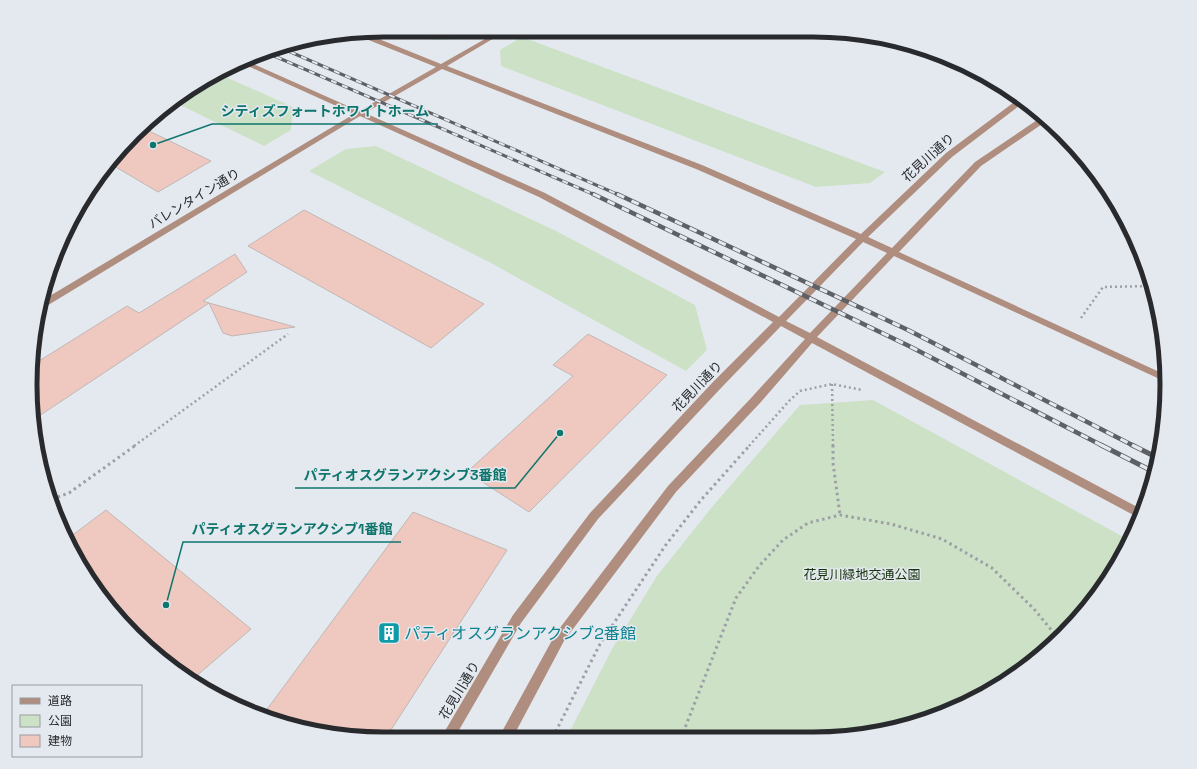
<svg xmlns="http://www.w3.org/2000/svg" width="1197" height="769" font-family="'Space Grotesk','Noto Sans JP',sans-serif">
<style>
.green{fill:#cce1c5}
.building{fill:#efc9c0;stroke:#c1b7b5}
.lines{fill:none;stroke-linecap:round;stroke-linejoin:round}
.path-far1{stroke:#9ca0a6;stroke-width:2.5;stroke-dasharray:2 3;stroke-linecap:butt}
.path{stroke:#9ca0a6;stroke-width:3;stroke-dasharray:2.5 3.5;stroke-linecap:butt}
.minor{fill:#b08e7f;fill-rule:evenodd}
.rail-far2-casing{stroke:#5d6064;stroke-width:3}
.rail-far1-casing{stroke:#5d6064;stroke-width:4.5}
.rail-casing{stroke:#5d6064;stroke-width:5}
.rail-far2{stroke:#e4e9f0;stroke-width:2;stroke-dasharray:6;stroke-linecap:butt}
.rail-far1{stroke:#e4e9f0;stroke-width:3;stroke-dasharray:8;stroke-linecap:butt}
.rail{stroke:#e4e9f0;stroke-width:3.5;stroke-dasharray:11;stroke-linecap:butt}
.labels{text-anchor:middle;stroke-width:3;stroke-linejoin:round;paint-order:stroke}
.street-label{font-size:13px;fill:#282a2d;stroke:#e4e9f0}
.park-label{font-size:13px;fill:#16330a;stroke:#e4e9f0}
.near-culture-label{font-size:16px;fill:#0d838f;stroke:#e4e9f0;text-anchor:start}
.rim{fill:none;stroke:#282a2d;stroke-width:5}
.leader{fill:none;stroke:#0f766e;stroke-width:1.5}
.callout-dot{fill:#0f766e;stroke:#e4e9f0;stroke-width:1.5}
.callout-label{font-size:14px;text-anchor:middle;font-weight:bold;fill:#0f766e;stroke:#e4e9f0;stroke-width:3;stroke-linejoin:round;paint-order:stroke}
</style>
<rect width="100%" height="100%" fill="#e4e9f0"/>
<g class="green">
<polygon points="407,30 472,31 457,39 432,40"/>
<polygon points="522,37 885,172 870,183 816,187 501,66 500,50"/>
<polygon points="219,74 293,107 291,130 264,146 174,102 187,90"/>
<polygon points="376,146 560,233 695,305 707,350 686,371 491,263 309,171 346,149"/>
<polygon points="873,400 1129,540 1120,562 1079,618 1028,666 969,702 904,727 835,738 567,737 612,649 657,576 712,507 800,405"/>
</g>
<g class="building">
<polygon points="145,129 211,161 158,192 109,163"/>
<polygon points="304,210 484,304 431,348 248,246"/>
<polygon points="235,254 247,272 203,301 209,303 36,418 31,366 127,306 139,313"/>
<polygon points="209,303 295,327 232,336 223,333"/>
<polygon points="588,334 667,375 529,512 467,472 573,376 553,365"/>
<polygon points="106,510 251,629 194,678 151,651 90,581 70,537"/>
<polygon points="413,512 507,550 387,736 338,736 262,716"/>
</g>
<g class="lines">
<g class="path-far1">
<polyline points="1081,318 1103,287 1153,286"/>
<polyline points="832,384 833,446"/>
<polyline points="134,446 288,334"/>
<polyline points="749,446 790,400 800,391 832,384 862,390"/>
</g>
<g class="path">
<polyline points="833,445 833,463 840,515"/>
<polyline points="52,499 69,493 136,445"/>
<polyline points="553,737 600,644 665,546 701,500 750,445"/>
<polyline points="681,738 736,598 759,566 783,540 808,523 840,515 891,524 942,539 992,568 1034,609 1058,638"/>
</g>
<path class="minor" d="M499,31H506L447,66L702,165L861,234L946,153L1017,100L1023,103L952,157L868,237L892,248L975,162L1043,116L1048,120L981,166L899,252L1166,375V382L894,256L817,337L1143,510L1139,518L812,343L760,403L676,492L564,641L513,737H499L556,633L668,486L752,397L805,339L781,326L721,388L598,519L521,623L455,737L442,736L513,615L590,513L713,382L773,322L539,197L360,116L45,307L41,308L43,300L354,114L241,63L247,61L359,111L436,67L356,35L364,33L441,64ZM442,69L696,169L856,239L779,317L545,193L365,113ZM863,242L887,253L810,333L786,321Z"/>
<g class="rail-far2-casing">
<g id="rail-far2">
<polyline points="279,47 619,195"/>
<polyline points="265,52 595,195"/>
</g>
</g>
<g class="rail-far1-casing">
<g id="rail-far1">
<polyline points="593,194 909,346 1103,446"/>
<polyline points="617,194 908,330 1134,446"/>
</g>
</g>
<g class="rail-casing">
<g id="rail">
<polyline points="1101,445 1154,472"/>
<polyline points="1132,445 1158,458"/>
</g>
</g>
<use href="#rail-far2" class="rail-far2"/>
<use href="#rail-far1" class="rail-far1"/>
<use href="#rail" class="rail"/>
</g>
<defs>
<g id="building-square" transform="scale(1.15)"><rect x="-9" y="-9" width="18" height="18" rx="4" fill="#0f9aa8" stroke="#e4e9f0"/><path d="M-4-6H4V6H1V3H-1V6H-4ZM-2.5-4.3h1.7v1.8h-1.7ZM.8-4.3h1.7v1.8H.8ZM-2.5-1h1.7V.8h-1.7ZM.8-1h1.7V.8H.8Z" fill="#fff"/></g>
</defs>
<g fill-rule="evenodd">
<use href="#building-square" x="389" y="633"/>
</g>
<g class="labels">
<g class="street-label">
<text transform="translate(928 157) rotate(-42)" y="5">花見川通り</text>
<text transform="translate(194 198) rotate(-31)" y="5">バレンタイン通り</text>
<text transform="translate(697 386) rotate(-46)" y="5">花見川通り</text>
<text transform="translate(459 690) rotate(-59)" y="5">花見川通り</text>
</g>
<g class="park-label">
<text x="862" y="579">花見川緑地交通公園</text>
</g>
<g class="near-culture-label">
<text x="404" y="639">パティオスグランアクシブ2番館</text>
</g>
</g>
<path d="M0 0H1197V769H0ZM384 37H813A347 347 0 0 1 1160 384V385A347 347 0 0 1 813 732H384A347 347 0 0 1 37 385V384A347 347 0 0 1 384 37Z" fill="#e4e9f0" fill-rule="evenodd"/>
<path class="rim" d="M384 37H813A347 347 0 0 1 1160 384V385A347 347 0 0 1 813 732H384A347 347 0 0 1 37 385V384A347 347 0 0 1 384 37Z"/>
<path class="leader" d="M153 145L212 124H438M560 433L515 488H295M166 605L183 542H401"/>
<g class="callout-dot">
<circle cx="153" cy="145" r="4"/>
<circle cx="560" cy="433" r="4"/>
<circle cx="166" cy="605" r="4"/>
</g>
<g class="callout-label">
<text x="325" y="116">シティズフォートホワイトホーム</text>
<text x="405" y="480">パティオスグランアクシブ3番館</text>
<text x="292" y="534">パティオスグランアクシブ1番館</text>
</g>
<rect x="12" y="685" width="130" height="72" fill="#e4e9f0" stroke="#999da2"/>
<rect x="20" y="698" width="20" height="6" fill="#b08e7f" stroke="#999da2"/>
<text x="48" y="705" font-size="12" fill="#282a2d">道路</text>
<rect x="20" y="715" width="20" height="12" fill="#cce1c5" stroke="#999da2"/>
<text x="48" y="725" font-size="12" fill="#282a2d">公園</text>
<rect x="20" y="735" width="20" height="12" fill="#efc9c0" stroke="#999da2"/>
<text x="48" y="745" font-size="12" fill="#282a2d">建物</text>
</svg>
